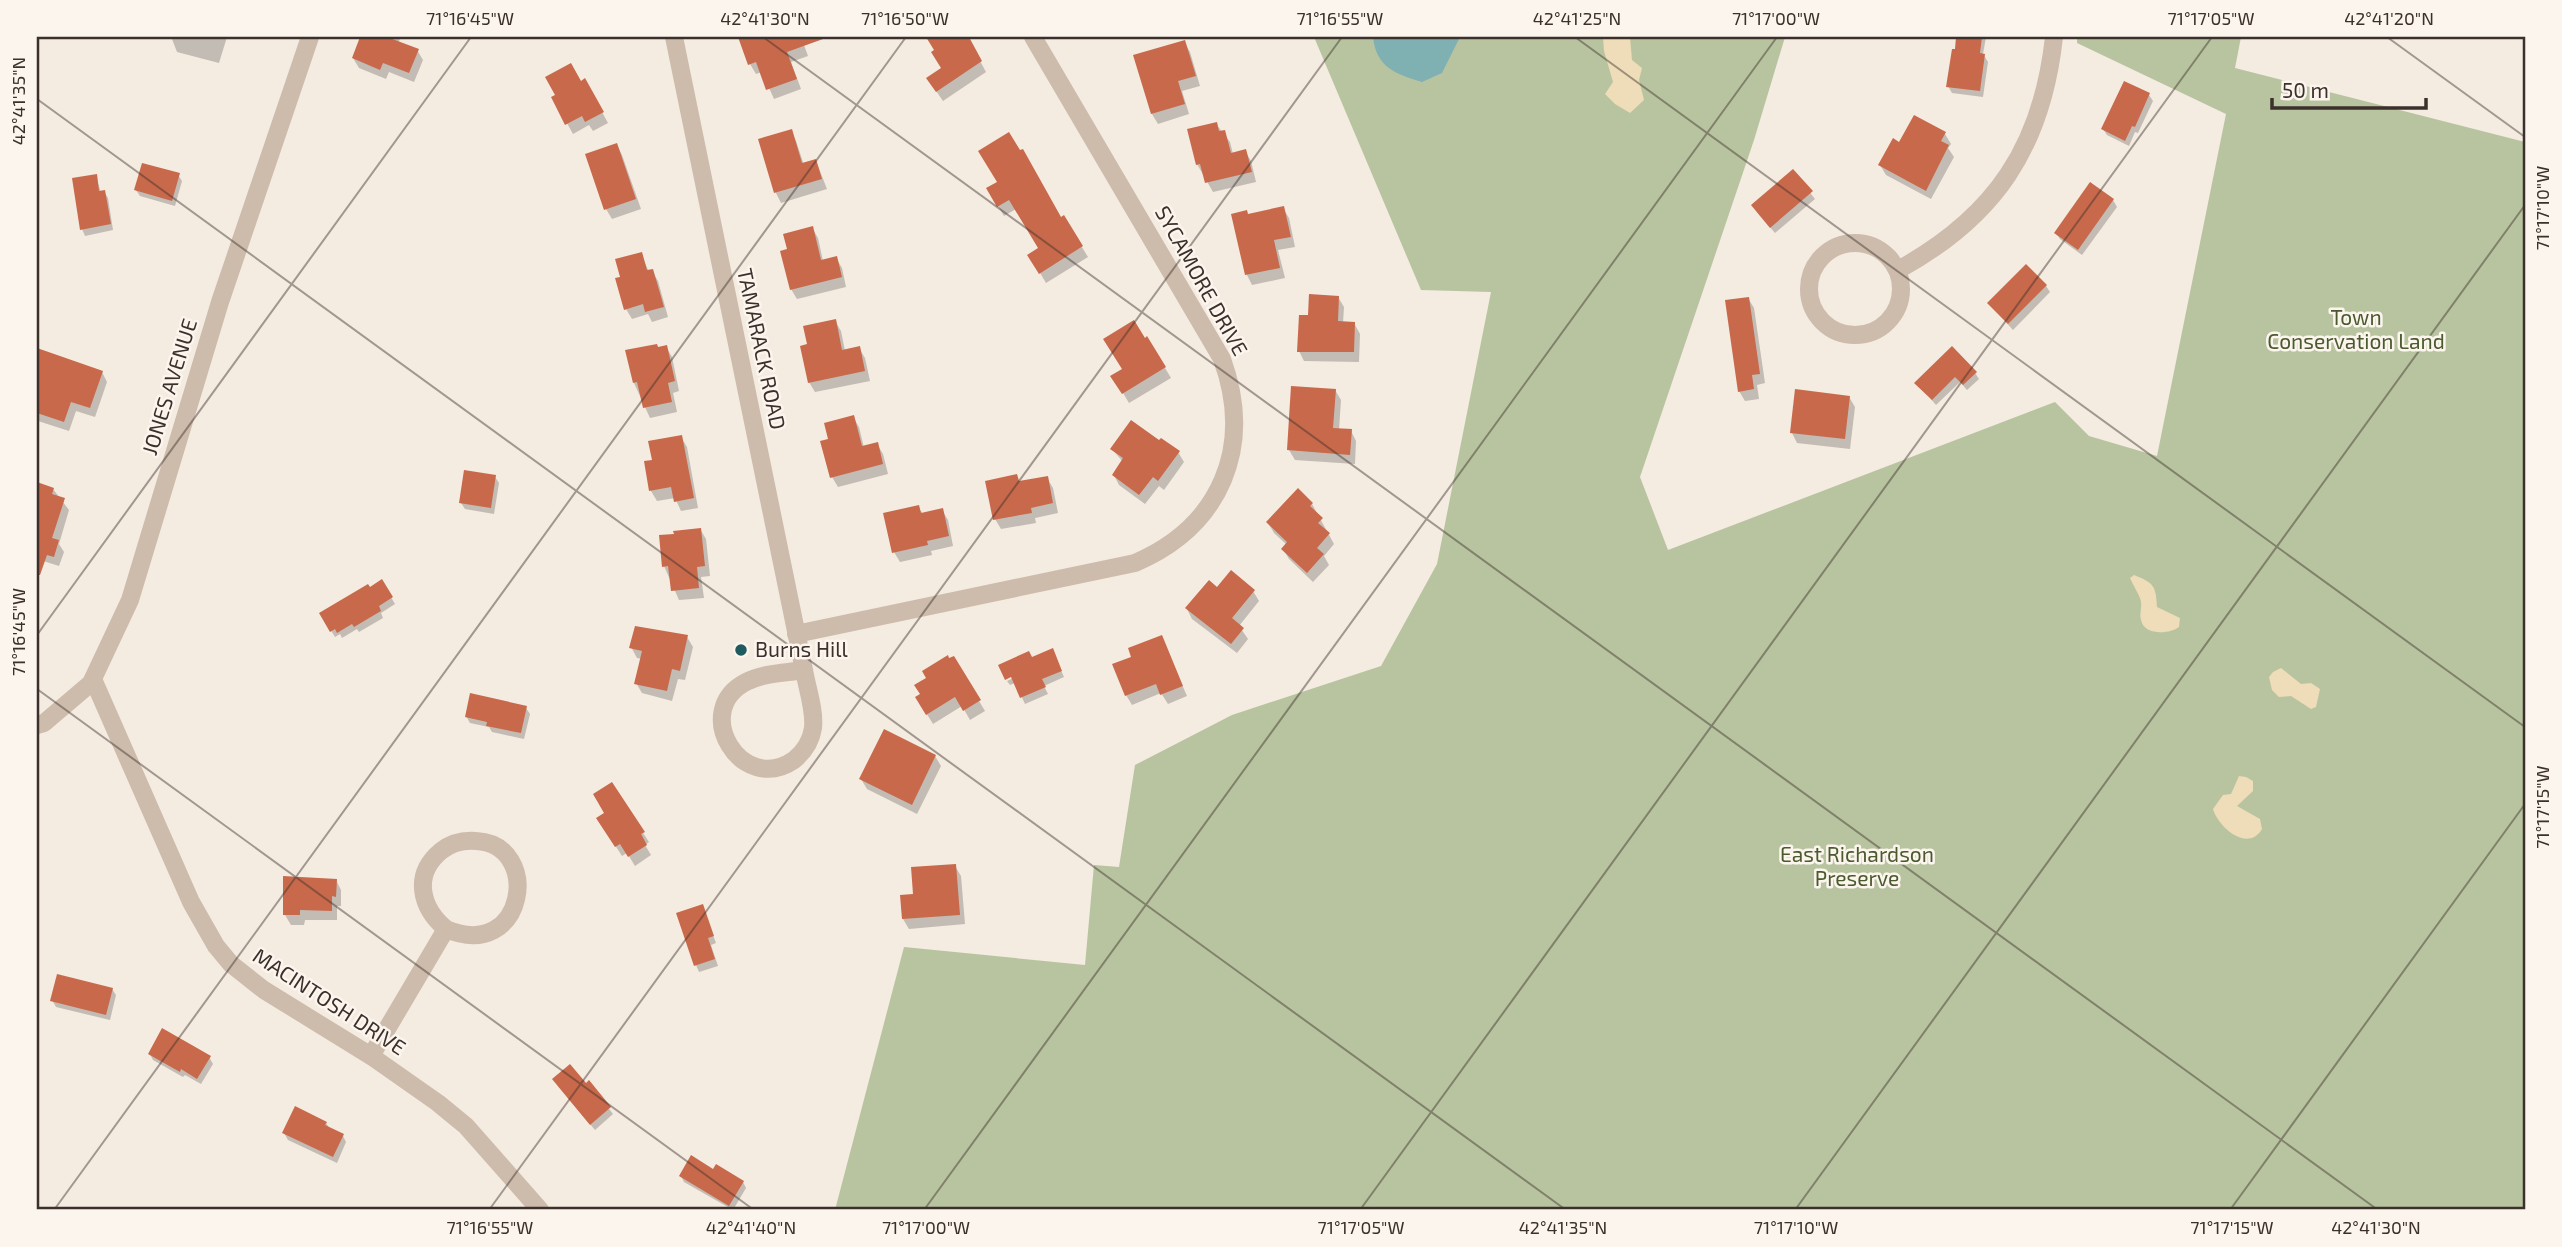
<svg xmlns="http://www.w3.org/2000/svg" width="2562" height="1247" font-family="'Exo 2',sans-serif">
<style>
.green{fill:#b8c4a0}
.sand{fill:#efdcb8}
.water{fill:#7fb0b2}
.shadow{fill:#0003}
.building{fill:#c8694b}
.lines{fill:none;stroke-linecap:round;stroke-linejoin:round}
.minor{stroke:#cdbbac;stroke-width:18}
.ticks{fill:none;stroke:#3b302b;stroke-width:2;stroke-opacity:0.45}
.poi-dot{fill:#1f5a5e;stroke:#fbf5ee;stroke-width:2.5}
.labels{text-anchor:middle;stroke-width:5;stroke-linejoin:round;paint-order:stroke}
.street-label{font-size:21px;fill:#3b302b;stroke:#fbf5ee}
.park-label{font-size:21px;fill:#4a5a2e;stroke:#fbf5ee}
.poi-label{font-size:21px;fill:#3b302b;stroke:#fbf5ee;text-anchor:start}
.neatline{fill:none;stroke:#3b302b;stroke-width:2.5}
.ticks-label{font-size:18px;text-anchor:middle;fill:#3b302b}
</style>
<rect width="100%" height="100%" fill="#f4ebe1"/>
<polygon class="green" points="1314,37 1785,37 1754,140 1640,477 1668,550 2055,402 2089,436 2157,456 2226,114 2077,43 2077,37 2241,37 2235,68 2525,142 2525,1210 835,1210 904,947 1085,965 1094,865 1119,867 1135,765 1232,715 1381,666 1437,564 1491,292 1421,290"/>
<g class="sand">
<polygon points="1603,37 1630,37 1632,60 1642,68 1639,80 1644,100 1630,113 1615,104 1605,94 1613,82 1604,51"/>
<path d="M2134,575C2154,583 2156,586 2157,607L2180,618L2179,627C2170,634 2144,636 2141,620C2139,613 2143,606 2140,598C2137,591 2133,585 2130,578Z"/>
<polygon points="2281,668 2301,684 2311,683 2320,689 2316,707 2311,709 2291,696 2279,697 2272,690 2269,677 2273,672"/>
<path d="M2239,776L2246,777L2253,781V791L2237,806L2260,819L2262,829C2248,853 2218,827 2213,809L2223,795L2231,794Z"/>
</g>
<path class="water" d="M1373,37H1460L1442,73L1422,82C1395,74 1376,67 1373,37Z"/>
<g class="shadow">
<polygon points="165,37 227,37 219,63 177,52 172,39"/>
<polygon points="362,37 401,37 398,43 417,50 423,60 414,82 389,72 386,79 359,68 353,58"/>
<polygon points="740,37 801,37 808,56 791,62 801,89 774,99 762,72 756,74 750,64"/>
<polygon points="927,37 967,37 986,72 943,101 934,88 943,69 936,51"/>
<polygon points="1958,37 1986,37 1983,54 1988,62 1983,97 1952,93 1948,86"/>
<polygon points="1184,42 1190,52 1200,86 1182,91 1189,114 1158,124 1152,114"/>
<polygon points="585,81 608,123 593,131 589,125 573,134 553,98"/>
<polygon points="2149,95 2153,101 2138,133 2135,132 2129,146 2107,135 2103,129"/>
<polygon points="1216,124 1230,142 1233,154 1245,151 1251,161 1256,182 1213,192 1197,164"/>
<polygon points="791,131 796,141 804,165 816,161 827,189 781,203 776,193 760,140"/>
<polygon points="1945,134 1951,144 1948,148 1954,157 1931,199 1886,175 1880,165 1900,144"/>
<polygon points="617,145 622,155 641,209 612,219 606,209"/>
<polygon points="1793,171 1815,199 1775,233 1757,212"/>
<polygon points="178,175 182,181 175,206 140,196 136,190"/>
<polygon points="96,176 101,193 104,192 108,198 113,230 85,236 82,229"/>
<polygon points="988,189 1061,219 1064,218 1088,257 1046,283 1030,256 1041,249 1016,209 1004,216"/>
<polygon points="2113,200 2117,207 2082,255 2060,239 2056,233"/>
<polygon points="1283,208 1289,218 1295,247 1278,250 1285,278 1252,285 1247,275 1233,215 1248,216"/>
<polygon points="812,228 818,238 823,261 836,258 842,268 846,287 797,299 791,289 789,250"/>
<polygon points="641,254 649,272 652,271 658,281 668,317 652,322 648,314 632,319 626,309 622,278"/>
<polygon points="2046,286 2050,292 2013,330 1989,304"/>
<polygon points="1338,297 1344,307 1343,323 1354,323 1360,334 1359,362 1304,361 1299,351 1310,317"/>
<polygon points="1748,298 1754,308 1765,383 1757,385 1759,399 1745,401 1739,391"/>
<polygon points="835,321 841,331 845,351 859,348 865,358 870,381 815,392 809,382 809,345"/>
<polygon points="1147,338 1171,378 1129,403 1113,376 1124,370"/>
<polygon points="666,347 672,357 679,391 673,393 677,412 650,418 634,383 658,348"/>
<polygon points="41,351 102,372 107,382 95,417 76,411 69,431 38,421 37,363"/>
<polygon points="1975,373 1979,379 1967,390 1960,382 1936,405 1917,383"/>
<polygon points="1335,390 1341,400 1339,430 1351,431 1356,441 1355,464 1295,460 1289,450"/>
<polygon points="1849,397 1855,407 1850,449 1797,443 1792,433"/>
<polygon points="853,417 859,427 864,448 877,444 883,454 888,474 838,487 832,477 830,440"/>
<polygon points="681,437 687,447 698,508 681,511 675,498 657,501 651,491 646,463 654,461"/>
<polygon points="1159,443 1178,452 1184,462 1164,490 1159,486 1145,504 1119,485 1114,475 1123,462 1112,449"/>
<polygon points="495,477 499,483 494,514 465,509 461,503"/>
<polygon points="1047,478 1053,488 1058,513 1035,518 1036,523 1001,529 995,519 1020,483"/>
<polygon points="37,484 53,489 69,510 59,544 64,552 59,566 37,559"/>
<polygon points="1312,504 1334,544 1324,556 1329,565 1313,582 1289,559 1283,549 1287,545 1274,533 1268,523"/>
<polygon points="918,507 923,514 942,510 948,520 953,546 931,551 932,555 900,562 894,552"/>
<polygon points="700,529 706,539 710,576 701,577 704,598 679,600 664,566"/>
<polygon points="382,582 395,604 381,613 383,618 359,632 357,629 342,638 340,634 335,637 321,614"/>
<polygon points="1217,589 1253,591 1259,601 1239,626 1248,639 1237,653 1192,619 1187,609"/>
<polygon points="687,637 693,647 685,680 678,679 672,701 642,693 636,683 642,659 637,658 631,647"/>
<polygon points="1161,637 1187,696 1168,704 1161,693 1132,705 1126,695 1133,658"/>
<polygon points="1055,657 1064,677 1044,686 1048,694 1025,704 1015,683 1010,685 1007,681 1019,675 1032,659"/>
<polygon points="953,658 985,711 970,720 962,706 933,724 917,698"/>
<polygon points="526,708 530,714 524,739 492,732 489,727 470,723 466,716"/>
<polygon points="935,756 941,766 917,814 867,789 861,779"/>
<polygon points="604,828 643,833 649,842 645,845 651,855 635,866 627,853 622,856"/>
<polygon points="955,866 961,876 965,924 909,929 903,919 915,895"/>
<polygon points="336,880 341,890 341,906 337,906 337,920 305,920 304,925 291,925 285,915"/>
<polygon points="702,906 716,943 711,945 718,966 699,972 696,965"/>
<polygon points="112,989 116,995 110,1020 56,1007 52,1000"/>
<polygon points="150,1054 209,1057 213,1064 201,1084 185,1075 183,1077 153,1060"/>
<polygon points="589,1083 613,1114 595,1130 558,1086 586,1085"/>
<polygon points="326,1123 330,1129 343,1136 346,1142 337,1163 288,1140 284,1133"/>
<polygon points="714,1171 743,1182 746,1188 733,1210 684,1182 681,1176"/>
</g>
<g class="building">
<polygon points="360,37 387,37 419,49 409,73 383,63 380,70 352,58"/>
<polygon points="738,37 822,37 823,39 787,52 797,79 766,90 756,62 748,65"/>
<polygon points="926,37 969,37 982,61 936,92 926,78 941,68 931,52 934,50"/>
<polygon points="1956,37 1982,37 1980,53 1985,54 1980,91 1946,87 1952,49 1955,49"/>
<polygon points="1185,40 1196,76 1178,81 1185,104 1151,114 1133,55"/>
<polygon points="571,63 581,81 585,78 604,112 585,122 582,116 565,125 551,97 555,95 545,77"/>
<polygon points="2124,81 2150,93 2135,127 2132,126 2125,141 2101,129"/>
<polygon points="1914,115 1946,132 1941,141 1949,145 1926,191 1878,165 1893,138 1899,142"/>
<polygon points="1217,122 1219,131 1225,130 1231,153 1246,149 1252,172 1205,183 1200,164 1196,165 1187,129"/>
<polygon points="792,129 802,163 816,159 822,179 774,193 758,139"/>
<polygon points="1009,132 1020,150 1023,149 1061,217 1064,215 1083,246 1039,274 1027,255 1038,248 1009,200 997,207 986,188 997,182 978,151"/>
<polygon points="617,143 636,199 604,210 585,154"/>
<polygon points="142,163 180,173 172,201 134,190"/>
<polygon points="1793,169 1813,191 1770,228 1751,205"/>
<polygon points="97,174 99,191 105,190 111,224 80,230 72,178"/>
<polygon points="2090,182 2114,199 2078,250 2054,233"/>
<polygon points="1284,206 1291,237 1274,240 1280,268 1245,275 1231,214 1247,210 1248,214"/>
<polygon points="813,226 821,260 837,256 842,277 790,290 780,251 787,249 783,234"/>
<polygon points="642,252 647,270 653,269 664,307 645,312 643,304 624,310 615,278 620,277 615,259"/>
<polygon points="2026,264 2047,285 2008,324 1987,303"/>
<polygon points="1309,294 1339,296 1338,321 1355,322 1354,352 1297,352 1299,315 1308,315"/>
<polygon points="1749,297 1760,374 1752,375 1754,389 1738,392 1725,300"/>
<polygon points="836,319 842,350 860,346 865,371 808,383 800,346 807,344 803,326"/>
<polygon points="1134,320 1145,338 1147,336 1166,367 1122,394 1110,376 1122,369 1103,339"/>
<polygon points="657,344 658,347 667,345 675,381 668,383 672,402 643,408 637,382 633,383 625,350"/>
<polygon points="1952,346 1977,372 1963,385 1955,377 1932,400 1914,383"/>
<polygon points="37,348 103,371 90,408 71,402 64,422 37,413"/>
<polygon points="1291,386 1336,389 1333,428 1352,429 1350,455 1287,450"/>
<polygon points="1795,389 1850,396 1845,439 1790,433"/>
<polygon points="854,415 862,446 878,442 883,464 830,478 820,441 828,439 824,423"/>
<polygon points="1131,420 1159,440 1161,438 1180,451 1158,481 1153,477 1139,495 1112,475 1123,458 1110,449"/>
<polygon points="682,435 694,498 674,502 671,487 649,491 644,461 652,460 648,441"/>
<polygon points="464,470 496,475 491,508 459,503"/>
<polygon points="1017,474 1019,481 1048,476 1053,503 1031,508 1032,513 993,520 985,481"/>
<polygon points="37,482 54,488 52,494 65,498 52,538 59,540 54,557 47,555 40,575 37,575"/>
<polygon points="1298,488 1313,503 1310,506 1323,518 1318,523 1330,533 1317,548 1324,554 1307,573 1281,549 1287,542 1266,522"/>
<polygon points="919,505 921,513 943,508 949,536 927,541 928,545 892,553 883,513"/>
<polygon points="701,528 705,566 697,567 699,588 671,591 668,566 662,567 659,535 674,534 673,531"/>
<polygon points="1231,570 1255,590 1232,618 1244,628 1231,644 1185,608 1209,580 1217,587"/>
<polygon points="382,579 393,597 379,606 381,611 354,627 352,624 337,633 335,629 330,632 319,613 368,584 370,587"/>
<polygon points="635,626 688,635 680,671 672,669 667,691 634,684 642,651 629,648"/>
<polygon points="1162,635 1183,686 1160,695 1156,684 1125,696 1112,664 1131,657 1128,648"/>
<polygon points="1053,648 1062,671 1042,679 1046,687 1020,698 1011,677 1005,680 998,665 1029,651 1032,657"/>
<polygon points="948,655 949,658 954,656 981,700 963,711 955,697 926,715 915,697 920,694 914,685 926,678 922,671"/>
<polygon points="470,693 527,706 521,733 486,726 487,722 465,717"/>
<polygon points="884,729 936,755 912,805 859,779"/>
<polygon points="612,782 645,832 641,834 647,845 628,857 620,844 615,847 596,818 604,813 593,794"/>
<polygon points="956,864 960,915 902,919 900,895 913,894 911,867"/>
<polygon points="283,876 337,879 336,897 332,896 332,911 300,910 300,915 283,915"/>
<polygon points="703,904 714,936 708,938 715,959 694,966 676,913"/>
<polygon points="57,974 113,988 106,1015 50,1001"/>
<polygon points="162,1028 211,1056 197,1079 181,1069 180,1072 148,1054"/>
<polygon points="570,1064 586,1083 589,1080 611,1107 590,1125 552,1079"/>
<polygon points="295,1106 327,1122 325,1125 344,1134 333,1157 282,1133"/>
<polygon points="691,1155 713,1169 716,1164 744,1181 729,1206 679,1176"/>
</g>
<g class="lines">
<g class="minor">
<path d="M674,37L804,670C807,688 815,710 813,728C811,741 804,752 794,760C742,796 690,711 746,682C763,673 785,673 804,670"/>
<circle cx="1855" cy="289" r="46"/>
<path d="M1898,270C1995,217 2042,147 2054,37"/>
<path d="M796,634L1135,563C1221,526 1254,447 1222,359L1033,37"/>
<polyline points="93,679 191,902 216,946 231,964 264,990 371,1056 438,1103 466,1126 540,1210"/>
<polyline points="37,725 44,723 91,683 130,600 220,302 310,37"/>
<path d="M371,1056L446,929C526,963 543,844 476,841C462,840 451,843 441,851C412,875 421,908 446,929"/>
</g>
</g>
<path class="ticks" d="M763,37L2378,1210M1575,37L2525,727M2387,37L2525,137M37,99L1566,1210M37,635L471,37M37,689L754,1210M54,1210L906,37M489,1210L1342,37M924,1210L1777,37M1360,1210L2212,37M1795,1210L2525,205M2230,1210L2525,804"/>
<circle class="poi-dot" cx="741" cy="650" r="7"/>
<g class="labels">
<g class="street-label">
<text transform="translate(1201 281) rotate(61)" y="7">SYCAMORE DRIVE</text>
<text transform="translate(761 349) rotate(78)" y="7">TAMARACK ROAD</text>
<text transform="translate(170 387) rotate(-73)" y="7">JONES AVENUE</text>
<text transform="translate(329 1002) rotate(33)" y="7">MACINTOSH DRIVE</text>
</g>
<g class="park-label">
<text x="2356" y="325">Town<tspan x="2356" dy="24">Conservation Land</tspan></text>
<text x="1857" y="862">East Richardson<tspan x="1857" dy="24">Preserve</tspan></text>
</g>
<g class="poi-label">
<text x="755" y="657">Burns Hill</text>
</g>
</g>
<rect width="2562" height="1247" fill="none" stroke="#fbf5ee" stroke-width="77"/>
<path d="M2272 98v10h154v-10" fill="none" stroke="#3b302b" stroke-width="3.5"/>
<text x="2282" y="98" font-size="21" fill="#3b302b" stroke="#fbf5ee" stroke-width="5" paint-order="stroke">50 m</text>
<rect x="38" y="38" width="2486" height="1170" class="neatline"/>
<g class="ticks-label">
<text x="470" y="25">71°16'45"W</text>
<text x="765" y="25">42°41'30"N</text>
<text x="905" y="25">71°16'50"W</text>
<text x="1340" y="25">71°16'55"W</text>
<text x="1577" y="25">42°41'25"N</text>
<text x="1776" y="25">71°17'00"W</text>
<text x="2211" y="25">71°17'05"W</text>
<text x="2389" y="25">42°41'20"N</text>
<text transform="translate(19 101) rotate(-90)" y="6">42°41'35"N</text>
<text transform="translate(2543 208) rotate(-90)" y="6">71°17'10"W</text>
<text transform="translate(19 632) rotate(-90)" y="6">71°16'45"W</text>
<text transform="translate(2543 807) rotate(-90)" y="6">71°17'15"W</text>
<text x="490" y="1234">71°16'55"W</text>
<text x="751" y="1234">42°41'40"N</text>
<text x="926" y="1234">71°17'00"W</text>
<text x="1361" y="1234">71°17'05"W</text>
<text x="1563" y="1234">42°41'35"N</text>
<text x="1796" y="1234">71°17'10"W</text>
<text x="2232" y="1234">71°17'15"W</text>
<text x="2376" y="1234">42°41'30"N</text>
</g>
</svg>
